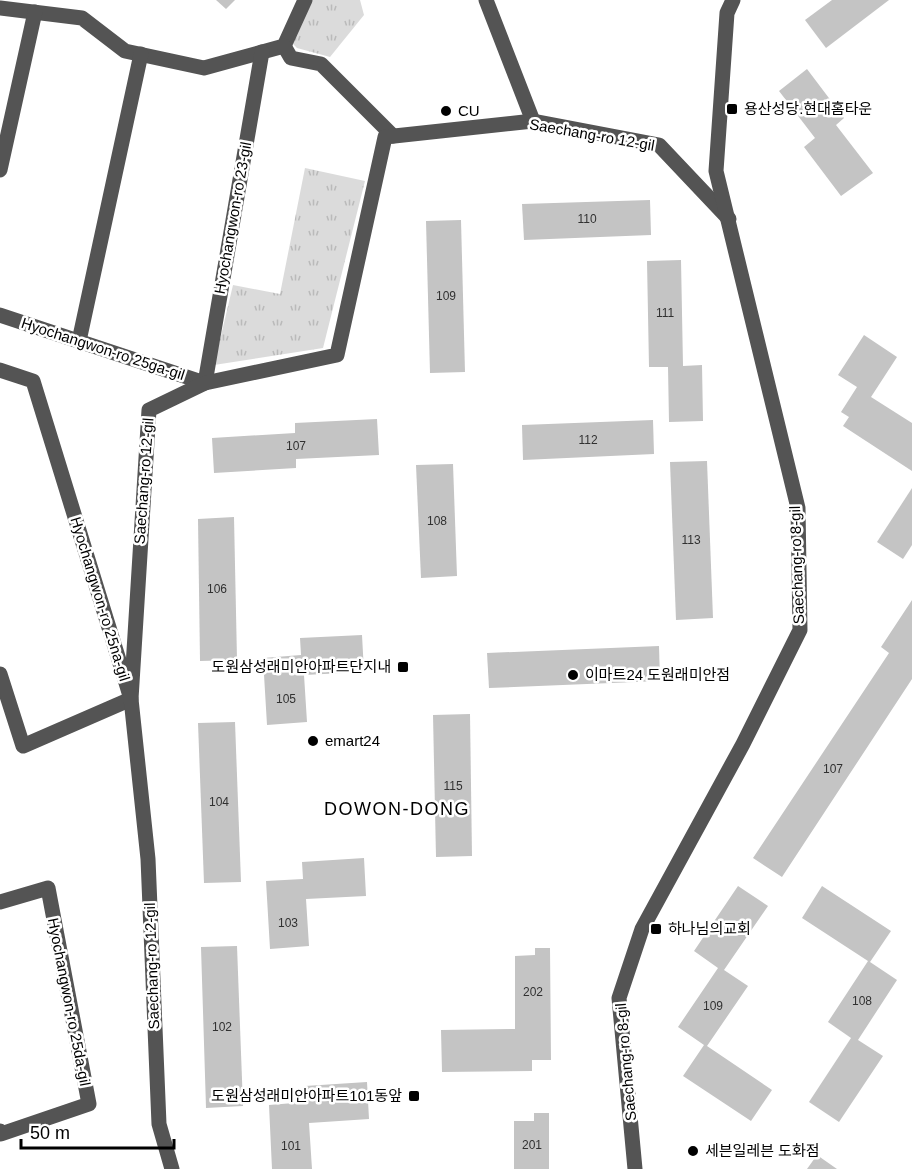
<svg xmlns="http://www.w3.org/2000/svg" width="912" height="1169" font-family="Helvetica,'Noto Sans KR',sans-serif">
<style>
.grass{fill:url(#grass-tufts)}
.building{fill:#c4c4c4}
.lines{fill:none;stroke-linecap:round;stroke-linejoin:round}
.minor{stroke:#545454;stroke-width:15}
.poi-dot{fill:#000;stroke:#fff;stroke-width:2}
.labels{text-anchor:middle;stroke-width:5;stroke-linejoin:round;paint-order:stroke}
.number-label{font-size:12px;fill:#313131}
.poi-label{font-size:15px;fill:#000;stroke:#fff;text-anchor:start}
.street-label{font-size:15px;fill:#000;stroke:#fff}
.quarter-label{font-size:18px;letter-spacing:1.5px;fill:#000;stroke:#fff}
</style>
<defs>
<pattern id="grass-tufts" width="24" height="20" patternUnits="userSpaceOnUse" patternTransform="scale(1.5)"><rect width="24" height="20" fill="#dbdbdb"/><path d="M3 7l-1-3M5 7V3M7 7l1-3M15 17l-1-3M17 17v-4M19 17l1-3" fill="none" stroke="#bababa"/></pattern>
</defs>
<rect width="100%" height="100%" fill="#fff"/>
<g class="grass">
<polygon points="311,0 360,0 364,15 330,57 297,48 291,42"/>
<polygon points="305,168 365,181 323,348 214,365 233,285 280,294"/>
</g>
<g class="building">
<polygon points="216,0 235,0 226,9"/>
<polygon points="832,0 889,0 826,48 805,20"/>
<polygon points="807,69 844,118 836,125 873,173 841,196 804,147 815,138 779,91"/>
<polygon points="650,200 651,235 524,240 522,204"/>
<polygon points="461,220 465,372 430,373 426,221"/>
<polygon points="681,260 683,366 702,365 703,421 669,422 668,367 649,367 647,261"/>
<polygon points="864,335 897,357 871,397 912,423 912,471 843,426 849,417 841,412 857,387 838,375"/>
<polygon points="377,419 379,455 296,459 296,468 214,473 212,438 295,433 295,423"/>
<polygon points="653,420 654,454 523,460 522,425"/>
<polygon points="707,461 713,618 676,620 670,462"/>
<polygon points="453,464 457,576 421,578 416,465"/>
<polygon points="912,488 912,545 903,559 877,542"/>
<polygon points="234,517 237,660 200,661 198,519"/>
<polygon points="912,600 912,679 782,877 753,858 889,653 881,647"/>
<polygon points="362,635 364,672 304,675 307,722 267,725 263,658 301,655 300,638"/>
<polygon points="659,646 660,681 489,688 487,653"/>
<polygon points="470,714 472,856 436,857 433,715"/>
<polygon points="235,722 241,882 204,883 198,723"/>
<polygon points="364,858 366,896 306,899 309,946 270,949 266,881 303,879 302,862"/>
<polygon points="738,886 768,906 724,970 748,986 707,1046 772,1090 751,1121 683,1076 704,1045 678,1027 718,968 694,951"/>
<polygon points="822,886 891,931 870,962 897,980 858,1040 883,1056 839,1122 809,1102 851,1038 828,1022 868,961 802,918"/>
<polygon points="237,946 243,1106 206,1108 201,947"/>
<polygon points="535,948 550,948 551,1060 532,1060 532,1071 442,1072 441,1030 515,1029 515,956 535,955"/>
<polygon points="367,1082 369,1119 309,1123 312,1169 272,1169 269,1105 306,1102 305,1086"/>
<polygon points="534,1113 549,1113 549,1169 514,1169 514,1121 534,1121"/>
<polygon points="817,1155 837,1169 807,1169"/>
</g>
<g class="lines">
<g class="minor">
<polyline points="486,0 533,121"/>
<polyline points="0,8 82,18 125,51 204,68 284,46 305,0"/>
<polyline points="284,46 291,58 321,64 393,136"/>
<polyline points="0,170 35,12"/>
<polyline points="0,315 205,383 262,52"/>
<polyline points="79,341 141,54"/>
<polyline points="0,370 33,381 131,699 23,746 0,674"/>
<polyline points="0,902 48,888 89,1104 1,1134 0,1131"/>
<polyline points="172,1169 159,1124 148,859 131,699 149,410 205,383 337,355 385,137 533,121 659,145 729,219"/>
<polyline points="635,1169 619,998 642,929 743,744 800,630 798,508 716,171 727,13 733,0"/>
</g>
</g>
<g class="poi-dot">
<rect x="726" y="103" width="12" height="12" rx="3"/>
<circle cx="446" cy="111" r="6"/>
<rect x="397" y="661" width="12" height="12" rx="3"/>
<circle cx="573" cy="675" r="6"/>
<circle cx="313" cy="741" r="6"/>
<rect x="650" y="923" width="12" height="12" rx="3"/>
<rect x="408" y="1090" width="12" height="12" rx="3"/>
<circle cx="693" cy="1151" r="6"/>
</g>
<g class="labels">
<g class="number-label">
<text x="587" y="223">110</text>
<text x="446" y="300">109</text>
<text x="665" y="317">111</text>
<text x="588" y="444">112</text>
<text x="296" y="450">107</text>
<text x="437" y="525">108</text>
<text x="691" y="544">113</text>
<text x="217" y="593">106</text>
<text x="286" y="703">105</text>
<text x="833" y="773">107</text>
<text x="453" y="790">115</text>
<text x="219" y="806">104</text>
<text x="288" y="927">103</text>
<text x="533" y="996">202</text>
<text x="862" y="1005">108</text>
<text x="713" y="1010">109</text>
<text x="222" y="1031">102</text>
<text x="532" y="1149">201</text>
<text x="291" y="1150">101</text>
</g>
<g class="poi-label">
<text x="744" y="114">용산성당.현대홈타운</text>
<text x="458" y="116">CU</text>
<text x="391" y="672" text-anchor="end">도원삼성래미안아파트단지내</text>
<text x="585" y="680">이마트24 도원래미안점</text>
<text x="325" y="746">emart24</text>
<text x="668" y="934">하나님의교회</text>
<text x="402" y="1101" text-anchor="end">도원삼성래미안아파트101동앞</text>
<text x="705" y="1156">세븐일레븐 도화점</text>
</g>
<g class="street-label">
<text transform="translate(592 135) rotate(10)" y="5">Saechang-ro 12-gil</text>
<text transform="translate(233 218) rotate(-80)" y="5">Hyochangwon-ro 23-gil</text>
<text transform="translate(103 349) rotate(18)" y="5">Hyochangwon-ro 25ga-gil</text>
<text transform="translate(144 481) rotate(-86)" y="5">Saechang-ro 12-gil</text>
<text transform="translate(797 565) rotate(-92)" y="5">Saechang-ro 8-gil</text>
<text transform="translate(100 599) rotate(73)" y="5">Hyochangwon-ro 25na-gil</text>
<text transform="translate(152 966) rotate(-92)" y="5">Saechang-ro 12-gil</text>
<text transform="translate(69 1002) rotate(79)" y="5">Hyochangwon-ro 25da-gil</text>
<text transform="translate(626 1062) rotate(-95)" y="5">Saechang-ro 8-gil</text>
</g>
<g class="quarter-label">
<text x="397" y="815">DOWON-DONG</text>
</g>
</g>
<path d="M21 1139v9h153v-9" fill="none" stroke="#000000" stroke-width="3"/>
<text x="30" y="1139" font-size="18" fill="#000000" stroke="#ffffff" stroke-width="4.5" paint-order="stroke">50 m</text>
</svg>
